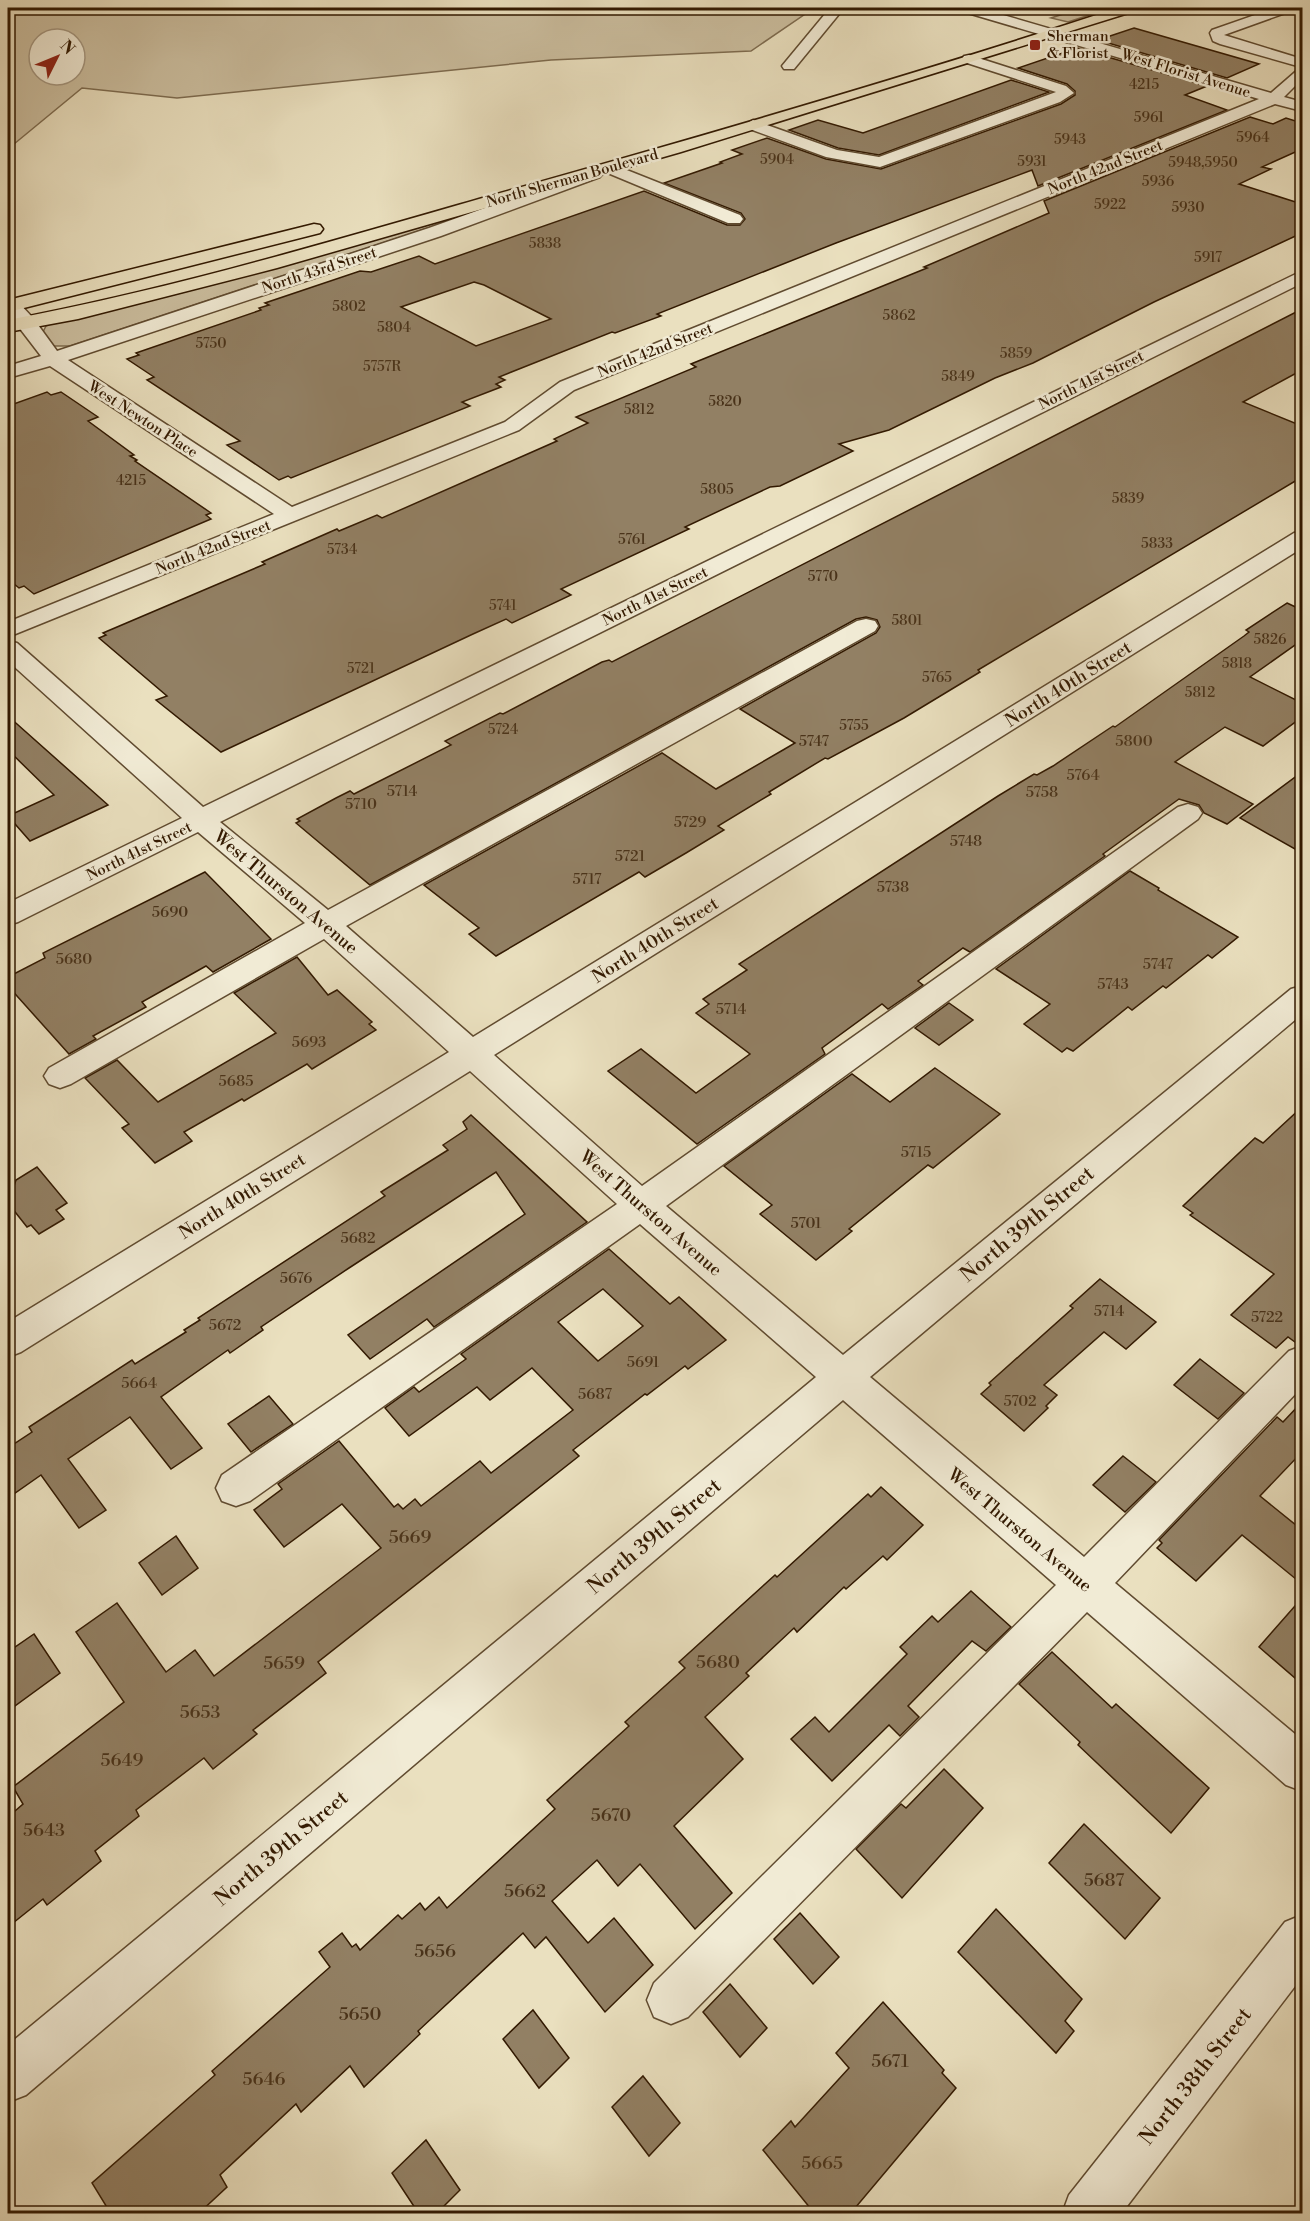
<svg xmlns="http://www.w3.org/2000/svg" width="1310" height="2221" font-family="'Libre Bodoni',serif">
<style>
.green{fill:#cbbe9f;stroke:#7e6c50;stroke-width:1.5;fill-rule:evenodd}
.building{fill:#928064;stroke:#321901;stroke-width:1.5;fill-rule:evenodd}
.lines{fill:none;stroke-linecap:round;stroke-linejoin:round}
.minor-casing{stroke:#604b30;stroke-width:3}
.major-casing{stroke:#321901;stroke-width:3}
.minor{fill:#f1ebd5;fill-rule:evenodd}
.major{fill:#eae0bf;fill-rule:evenodd}
.poi-dot{fill:#8f2418;stroke:#f1ebd5;stroke-width:2}
.labels{text-anchor:middle;stroke-width:5;stroke-linejoin:round;paint-order:stroke}
.far-number-label{font-size:14px;fill:#4a331a}
.far-poi-label{font-size:15px;fill:#321901;stroke:#f1ebd5;text-anchor:start}
.far-street-label{font-size:15px;fill:#321901;stroke:#f1ebd5}
.number-label{font-size:15px;fill:#4a331a}
.street-label{font-size:18px;fill:#321901;stroke:#f1ebd5}
.near-number-label{font-size:18px;fill:#4a331a}
.near-street-label{font-size:21px;fill:#321901;stroke:#f1ebd5}
</style>
<rect width="100%" height="100%" fill="#eae0bf"/>
<filter id="stains"><feTurbulence type="fractalNoise" baseFrequency=".00333" numOctaves="4"/><feColorMatrix values="0 0 0 0 .2 0 0 0 0 .09 0 0 0 0 .02 0 0 0 .5 -.17"/></filter>
<radialGradient id="worn" r=".72"><stop offset=".6" stop-color="#630" stop-opacity="0"/><stop offset="1" stop-color="#630" stop-opacity=".3"/></radialGradient>
<g class="green">
<path d="M8,8H814L751,51L551,60L177,98L82,88L8,149ZM39,39H75V75H39Z"/>
<polygon points="1082,8 1111,8 1068,22 1051,18"/>
<path d="M442,220L446,222L70,346H54L43,332L46,326L52,323C184,295 313,258 442,220Z"/>
</g>
<g class="building">
<polygon points="1134,28 1259,64 1227,78 1098,40"/>
<path d="M1077,48L1207,86L1185,95L1227,110L1038,186L1032,170L836,243L657,314L661,316L615,333L612,332L499,377L505,380L496,384L501,387L462,402L470,406L291,478L288,476L279,480L227,445L240,441L147,380L154,377L127,359L139,355L136,353L261,310L259,308L269,305L265,303L360,271L371,272L419,256L435,264L644,191L727,225H740L745,219L741,213L664,183L722,163L720,162L742,154L732,150L767,138L826,159L881,169L1061,104L1075,95V91L1067,84L1018,68ZM474,282L484,285L551,319L476,346L401,307Z"/>
<polygon points="1011,80 1049,92 879,155 838,148 789,130 818,120 863,133"/>
<polygon points="1250,117 1273,124 1286,118 1302,123 1302,149 1262,167 1271,169 1239,184 1302,204 1302,233 1154,302 1033,363 995,378 889,430 839,444 853,451 780,486 770,487 685,527 689,529 561,589 571,595 512,623 506,619 473,634 221,752 156,700 167,696 99,638 106,635 103,633 265,564 262,562 337,529 339,531 377,515 382,518 557,441 554,439 588,423 576,417 696,367 691,364 927,268 924,267 1049,213 1044,201"/>
<polygon points="1302,309 1302,370 1243,402 1302,426 1302,477 978,670 980,672 904,718 828,759 825,758 769,792 771,794 718,826 724,830 686,853 645,877 639,872 496,956 469,934 479,928 424,885 662,753 716,789 783,750 795,743 740,709 876,633 880,627 877,620 866,617 856,619 370,885 296,823 300,821 297,819 336,798 350,791 354,794 451,745 445,741 500,713 503,714 602,662 609,660 612,662"/>
<polygon points="47,392 51,395 61,392 98,417 88,421 134,455 130,456 137,460 135,461 211,513 206,515 211,519 34,594 24,586 19,588 8,579 8,406"/>
<polygon points="1287,603 1302,610 1302,640 1250,677 1302,703 1302,717 1263,746 1225,727 1175,762 1253,804 1227,824 1204,813 1199,805 1179,799 1103,854 1105,856 970,952 963,948 918,981 923,985 888,1009 882,1004 822,1048 825,1054 697,1144 608,1071 641,1049 696,1093 750,1054 696,1013 709,1004 703,999 747,970 739,964 998,796 1034,774 1037,775 1053,766 1113,726 1115,727 1244,636 1249,632 1246,630"/>
<polygon points="8,716 108,805 30,841 8,816 54,795 8,750"/>
<polygon points="1302,772 1302,853 1240,818"/>
<polygon points="1130,871 1159,888 1158,890 1238,937 1212,958 1208,955 1166,988 1163,986 1132,1010 1128,1007 1073,1051 1067,1048 1062,1052 1024,1024 1050,1004 996,969"/>
<polygon points="205,872 271,939 213,972 206,966 142,1002 146,1007 93,1036 96,1039 69,1054 8,986 8,977 45,958 43,953"/>
<polygon points="297,957 328,995 337,990 372,1022 369,1024 376,1030 312,1069 307,1064 244,1101 242,1099 184,1132 192,1141 155,1163 122,1128 129,1124 85,1078 117,1060 158,1102 276,1033 234,993"/>
<polygon points="949,1003 973,1020 939,1045 915,1028"/>
<polygon points="935,1068 1000,1114 933,1168 928,1165 849,1229 852,1231 816,1260 760,1214 772,1205 724,1166 852,1074 890,1102"/>
<polygon points="1302,1107 1302,1344 1299,1345 1288,1337 1276,1348 1231,1315 1274,1274 1190,1215 1193,1213 1183,1206 1255,1138 1263,1143"/>
<polygon points="471,1115 587,1222 434,1327 427,1319 370,1359 348,1335 525,1214 496,1172 349,1268 261,1327 263,1330 230,1353 228,1350 161,1397 202,1448 171,1469 130,1417 68,1459 106,1510 79,1528 41,1475 8,1498 8,1448 32,1432 29,1427 132,1360 135,1364 186,1332 184,1330 200,1320 198,1318 385,1196 381,1192 448,1150 443,1145 467,1129 463,1122"/>
<polygon points="37,1167 67,1203 56,1210 64,1219 39,1234 31,1225 27,1227 8,1203 8,1189 14,1186 16,1180"/>
<path d="M609,1249L670,1304L679,1297L726,1340L688,1369L685,1366L647,1395L645,1394L573,1450L579,1456L318,1662L326,1673L253,1730L257,1734L213,1769L204,1758L136,1810L139,1816L95,1851L101,1861L47,1905L43,1899L8,1927V1817L23,1804L13,1787L124,1702L76,1632L117,1603L166,1672L195,1650L214,1676L381,1548L342,1504L284,1547L254,1510L282,1489L278,1484L339,1441L394,1507L398,1504L403,1509L415,1499L421,1506L480,1461L491,1473L573,1410L532,1368L490,1400L477,1387L409,1436L385,1408L414,1387L419,1392L466,1359L461,1354ZM603,1289L643,1326L598,1361L558,1322Z"/>
<polygon points="1100,1279 1156,1322 1126,1349 1104,1332 1044,1385 1057,1395 1046,1406 1048,1408 1024,1431 981,1394 991,1385 989,1383 1073,1308 1070,1306"/>
<polygon points="1200,1359 1244,1393 1218,1419 1174,1385"/>
<polygon points="269,1396 293,1424 251,1452 228,1424"/>
<polygon points="1302,1402 1302,1452 1260,1496 1302,1530 1302,1584 1242,1535 1196,1581 1157,1548 1162,1543 1159,1540 1277,1417 1283,1422"/>
<polygon points="1123,1456 1156,1482 1125,1512 1093,1485"/>
<polygon points="881,1487 923,1525 887,1560 883,1556 846,1589 844,1587 797,1632 794,1628 746,1673 749,1676 705,1717 743,1759 674,1826 732,1893 695,1929 640,1864 618,1886 597,1860 552,1901 588,1943 614,1918 653,1965 605,2012 546,1937 535,1948 523,1933 418,2031 420,2034 364,2087 350,2066 301,2112 296,2104 220,2175 227,2187 198,2214 111,2214 92,2183 215,2075 212,2071 330,1967 319,1952 342,1933 352,1947 356,1944 360,1950 398,1915 402,1919 420,1903 425,1910 439,1897 447,1908 555,1809 547,1800 629,1726 625,1722 685,1668 679,1662 775,1575 777,1577 868,1494 871,1497"/>
<polygon points="176,1536 198,1568 162,1595 139,1563"/>
<polygon points="971,1591 1011,1627 986,1651 972,1641 908,1706 919,1717 900,1736 889,1725 832,1781 791,1739 815,1717 829,1732 907,1654 900,1647 932,1616 938,1622"/>
<polygon points="1302,1598 1302,1684 1259,1647"/>
<polygon points="34,1634 60,1673 8,1711 8,1652"/>
<polygon points="1052,1652 1112,1708 1116,1704 1209,1788 1171,1833 1078,1745 1080,1742 1019,1684"/>
<polygon points="944,1769 983,1808 902,1898 856,1849 901,1804 906,1808"/>
<polygon points="1084,1824 1160,1898 1125,1939 1049,1863"/>
<polygon points="996,1909 1082,1999 1065,2021 1074,2031 1056,2053 958,1952"/>
<polygon points="800,1913 839,1957 813,1984 774,1939"/>
<polygon points="730,1984 767,2028 740,2057 703,2012"/>
<polygon points="883,2002 944,2070 942,2073 956,2088 850,2214 815,2214 763,2150 791,2121 795,2127 849,2068 836,2053"/>
<polygon points="533,2010 569,2058 539,2088 503,2039"/>
<polygon points="643,2076 680,2123 649,2156 612,2107"/>
<polygon points="426,2140 460,2190 436,2214 419,2214 392,2173"/>
</g>
<g class="lines">
<g class="minor-casing">
<g id="minor">
<polygon points="830,8 844,8 794,69 784,69 782,66"/>
<polygon points="960,8 979,8 1271,93 1301,67 1220,44 1213,41 1210,33 1212,30 1275,8 1292,8 1291,11 1224,35 1302,59 1302,79 1284,97 1302,102 1302,111 1275,104 574,390 519,430 8,637 8,622 274,514 50,366 8,378 8,366 41,356 8,313 8,300 17,301 33,318 57,351 429,228 588,171 600,171 602,174 600,177 441,236 68,360 292,507 505,422 560,382 1259,99 961,11"/>
<polygon points="969,55 1066,86 1074,93 1060,102 880,167 826,157 747,128 745,125 753,120 837,150 879,157 1056,92 964,62 962,59 964,56"/>
<polygon points="609,163 740,215 743,219 740,223 728,223 603,171 601,168"/>
<polygon points="1302,271 1302,283 220,822 328,910 857,621 866,619 875,621 878,626 875,631 346,926 473,1037 1294,533 1302,531 1302,548 494,1055 642,1186 1178,807 1188,804 1198,807 1202,813 1198,819 666,1206 843,1355 1291,989 1302,986 1302,1014 870,1377 1084,1557 1289,1351 1302,1346 1302,1387 1115,1583 1302,1740 1302,1791 1286,1785 1087,1612 688,2017 671,2024 654,2017 647,2000 654,1983 1056,1585 843,1400 26,2095 8,2102 8,2045 816,1377 640,1224 250,1501 236,1506 222,1501 216,1488 222,1475 617,1204 470,1071 21,1352 8,1357 8,1322 449,1052 324,939 71,1084 60,1088 49,1084 44,1076 49,1068 305,923 198,832 18,922 8,925 8,903 182,818 8,661 8,641 17,643 203,807"/>
<polygon points="1302,1915 1302,1977 1121,2214 1062,2214 1069,2195 1285,1922"/>
</g>
</g>
<g class="major-casing">
<g id="major">
<path d="M1118,8H1137L1135,11L681,152L277,268L78,319L8,332V320C167,290 323,244 479,199C693,139 907,77 1118,8Z"/>
<polygon points="314,224 320,225 323,229 320,233 12,311 8,310 8,300"/>
</g>
</g>
<use href="#minor" class="minor"/>
<use href="#major" class="major"/>
</g>
<rect class="poi-dot" x="1029" y="39" width="12" height="12" rx="3"/>
<g class="labels">
<g class="far-number-label">
<text x="1144" y="89">4215</text>
<text x="1149" y="122">5961</text>
<text x="1253" y="142">5964</text>
<text x="1070" y="144">5943</text>
<text x="777" y="164">5904</text>
<text x="1032" y="166">5931</text>
<text x="1203" y="167">5948,5950</text>
<text x="1158" y="186">5936</text>
<text x="1110" y="209">5922</text>
<text x="1188" y="212">5930</text>
<text x="545" y="248">5838</text>
<text x="1208" y="262">5917</text>
<text x="349" y="311">5802</text>
<text x="899" y="320">5862</text>
<text x="394" y="332">5804</text>
<text x="211" y="348">5750</text>
<text x="1016" y="358">5859</text>
<text x="382" y="371">5757R</text>
<text x="958" y="381">5849</text>
<text x="725" y="406">5820</text>
<text x="639" y="414">5812</text>
<text x="131" y="485">4215</text>
<text x="717" y="494">5805</text>
<text x="1128" y="503">5839</text>
<text x="632" y="544">5761</text>
<text x="1157" y="548">5833</text>
<text x="342" y="554">5734</text>
<text x="823" y="581">5770</text>
<text x="503" y="610">5741</text>
<text x="907" y="625">5801</text>
<text x="1270" y="644">5826</text>
<text x="1237" y="668">5818</text>
<text x="361" y="673">5721</text>
<text x="937" y="682">5765</text>
<text x="1200" y="697">5812</text>
<text x="854" y="730">5755</text>
<text x="503" y="734">5724</text>
</g>
<g class="far-poi-label">
<text x="1047" y="41">Sherman<tspan x="1047" dy="17">&amp; Florist</tspan></text>
</g>
<g class="far-street-label">
<text transform="translate(1186 73) rotate(17)" y="5">West Florist Avenue</text>
<text transform="translate(1105 167) rotate(-22)" y="5">North 42nd Street</text>
<text transform="translate(572 178) rotate(-16)" y="5">North Sherman Boulevard</text>
<text transform="translate(319 270) rotate(-18)" y="5">North 43rd Street</text>
<text transform="translate(655 350) rotate(-22)" y="5">North 42nd Street</text>
<text transform="translate(1091 380) rotate(-26)" y="5">North 41st Street</text>
<text transform="translate(143 419) rotate(33)" y="5">West Newton Place</text>
<text transform="translate(213 547) rotate(-22)" y="5">North 42nd Street</text>
<text transform="translate(655 596) rotate(-26)" y="5">North 41st Street</text>
<text transform="translate(139 851) rotate(-26)" y="5">North 41st Street</text>
</g>
<g class="number-label">
<text x="814" y="746">5747</text>
<text x="1134" y="746">5800</text>
<text x="1083" y="780">5764</text>
<text x="402" y="796">5714</text>
<text x="1042" y="797">5758</text>
<text x="361" y="809">5710</text>
<text x="690" y="827">5729</text>
<text x="966" y="846">5748</text>
<text x="630" y="861">5721</text>
<text x="587" y="884">5717</text>
<text x="893" y="892">5738</text>
<text x="170" y="917">5690</text>
<text x="74" y="964">5680</text>
<text x="1158" y="969">5747</text>
<text x="1113" y="989">5743</text>
<text x="731" y="1014">5714</text>
<text x="309" y="1047">5693</text>
<text x="236" y="1086">5685</text>
<text x="916" y="1157">5715</text>
<text x="806" y="1228">5701</text>
<text x="358" y="1243">5682</text>
<text x="296" y="1283">5676</text>
<text x="1109" y="1316">5714</text>
<text x="1267" y="1322">5722</text>
<text x="225" y="1330">5672</text>
<text x="643" y="1367">5691</text>
<text x="139" y="1388">5664</text>
<text x="595" y="1399">5687</text>
<text x="1020" y="1406">5702</text>
</g>
<g class="street-label">
<text transform="translate(1068 684) rotate(-32)" y="6">North 40th Street</text>
<text transform="translate(286 892) rotate(40)" y="6">West Thurston Avenue</text>
<text transform="translate(655 940) rotate(-32)" y="6">North 40th Street</text>
<text transform="translate(242 1196) rotate(-32)" y="6">North 40th Street</text>
<text transform="translate(651 1213) rotate(41)" y="6">West Thurston Avenue</text>
<text transform="translate(1020 1530) rotate(40)" y="6">West Thurston Avenue</text>
</g>
<g class="near-number-label">
<text x="410" y="1543">5669</text>
<text x="718" y="1668">5680</text>
<text x="284" y="1669">5659</text>
<text x="200" y="1718">5653</text>
<text x="122" y="1766">5649</text>
<text x="611" y="1821">5670</text>
<text x="44" y="1836">5643</text>
<text x="1104" y="1886">5687</text>
<text x="525" y="1897">5662</text>
<text x="435" y="1957">5656</text>
<text x="360" y="2020">5650</text>
<text x="890" y="2067">5671</text>
<text x="264" y="2085">5646</text>
<text x="822" y="2169">5665</text>
</g>
<g class="near-street-label">
<text transform="translate(1027 1224) rotate(-40)" y="7">North 39th Street</text>
<text transform="translate(654 1536) rotate(-40)" y="7">North 39th Street</text>
<text transform="translate(281 1848) rotate(-40)" y="7">North 39th Street</text>
<text transform="translate(1195 2076) rotate(-52)" y="7">North 38th Street</text>
</g>
</g>
<rect width="1310" height="2221" fill="none" stroke="#eae0bf" stroke-width="30"/>
<rect x="9" y="9" width="1292" height="2203" fill="none" stroke="#321901" stroke-width="3"/>
<rect x="15" y="15" width="1280" height="2191" fill="none" stroke="#321901" stroke-width="1.5"/>
<g transform="translate(57 57) rotate(47)"><circle r="28" fill="#f1ebd5" stroke="#a59780" stroke-width="1.5"/>
<path d="M0-4.5L10 22L0 15L-10 22Z" fill="#8f2418"/>
<text y="-9" font-size="16" font-weight="bold" text-anchor="middle" fill="#321901">N</text>
</g>
<rect width="100%" height="100%" filter="url(#stains)"/>
<rect width="100%" height="100%" fill="url(#worn)"/>
</svg>
